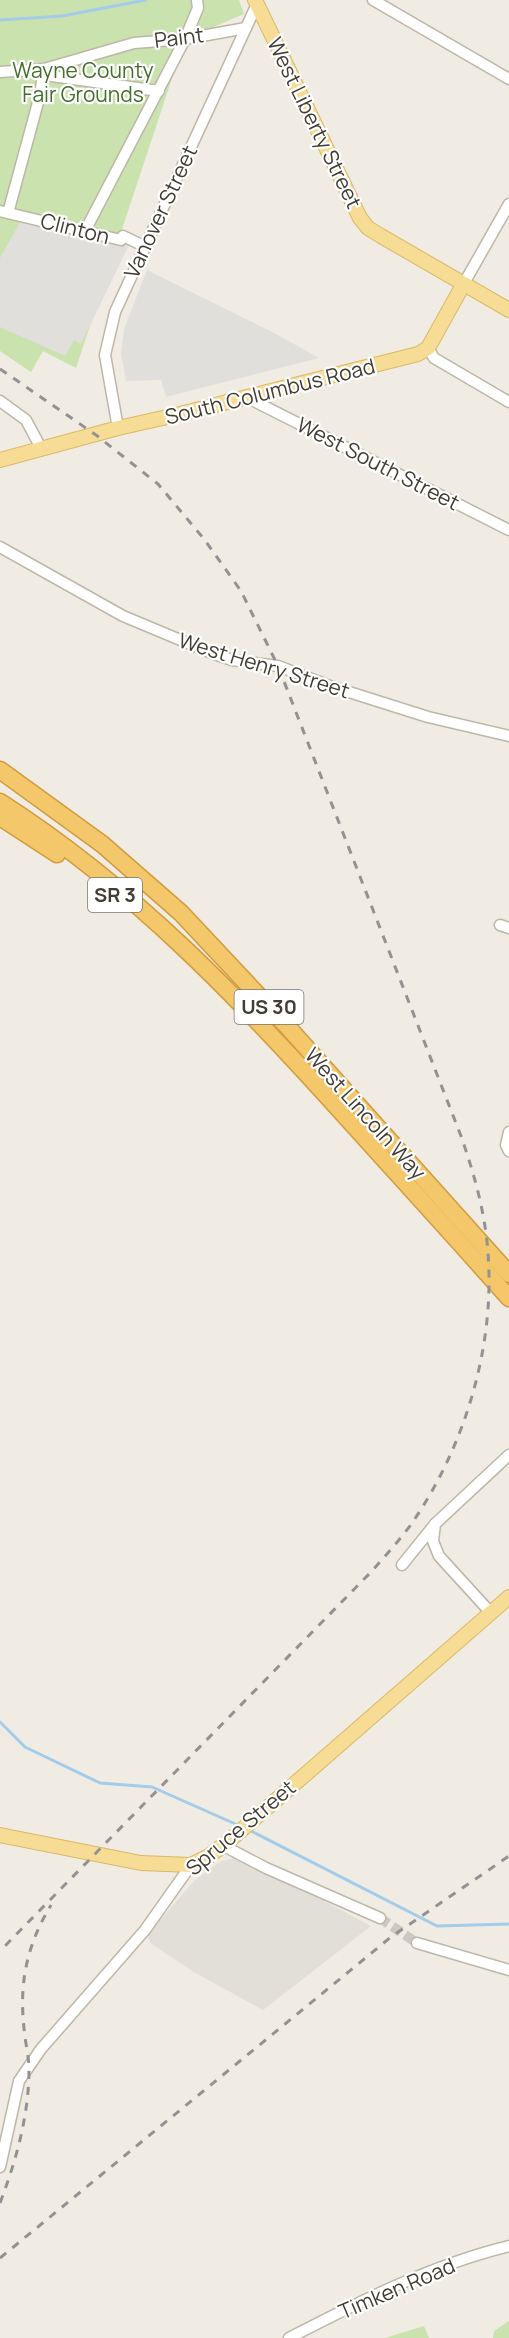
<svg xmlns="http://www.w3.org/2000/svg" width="509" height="2338" font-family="Manrope,sans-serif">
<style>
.industrial{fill:#e2ded8}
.green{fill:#cae2ae}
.parking{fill:#e1dfdb}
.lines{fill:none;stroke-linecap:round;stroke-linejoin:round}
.stream{stroke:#a2ccea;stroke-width:3}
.minor-tunnel{stroke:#cdc9c0;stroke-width:10;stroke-dasharray:10 5;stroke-linecap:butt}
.minor-casing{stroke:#beb7a9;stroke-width:13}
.major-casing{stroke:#dab967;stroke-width:16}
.highway-casing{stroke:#d19c3c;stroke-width:19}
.minor{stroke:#fff;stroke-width:10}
.major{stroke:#f7dc95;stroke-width:14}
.highway{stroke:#f3c76a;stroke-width:16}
.rail{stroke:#929292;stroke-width:3;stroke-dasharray:8 8;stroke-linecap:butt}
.labels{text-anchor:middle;stroke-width:4.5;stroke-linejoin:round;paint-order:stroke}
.shield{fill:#fff;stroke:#7a7671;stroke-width:1.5}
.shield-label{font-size:20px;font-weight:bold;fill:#413c34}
.street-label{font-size:21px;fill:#413c34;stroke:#fff}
.park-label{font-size:21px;fill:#446e2c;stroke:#fff}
</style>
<rect width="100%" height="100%" fill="#f0ece3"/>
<polygon class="industrial" points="235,1858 250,1862 371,1926 263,2010 194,1972 150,1943 147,1935 195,1880 221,1861"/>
<g class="green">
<polygon points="0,0 239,0 244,14 185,39 76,368 43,351 31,372 0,351"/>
<polygon points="509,2321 509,2338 493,2338 494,2331"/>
<polygon points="424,2326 429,2338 385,2338"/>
</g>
<g class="parking">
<polygon points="23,217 121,240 129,245 81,344 74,340 65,356 0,327 0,258"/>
<polygon points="147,270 278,335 319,358 166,397 161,380 126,381 121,353 124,329"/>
</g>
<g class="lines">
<g class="stream">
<polyline points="0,20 62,16 146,0"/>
<polyline points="0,1722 25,1747 100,1783 152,1787 240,1826"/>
<polyline points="249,1830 437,1926 509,1924"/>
</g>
<polyline class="minor-tunnel" points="380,1918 417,1943"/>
<g class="minor-casing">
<g id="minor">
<polyline points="373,0 509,79"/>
<polyline points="44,69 52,76 159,91"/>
<polyline points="0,72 44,69 134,43 185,39 246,28"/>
<polyline points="0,211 121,240 123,236 146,247"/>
<polyline points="8,213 40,95 44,69"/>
<polyline points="85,231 185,39 198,8 197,0"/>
<polyline points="463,285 509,204"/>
<polyline points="428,348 434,358 509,402"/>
<polyline points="248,398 509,530"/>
<polyline points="0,401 26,420 42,450"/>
<polyline points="118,428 105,355 115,312 257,4"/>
<polyline points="0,547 123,616 214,654 232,660 278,666 330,686 428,717 509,736"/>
<polyline points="500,925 509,928"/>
<polyline points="509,1132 506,1145 509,1151"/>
<polyline points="435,1524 433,1541 439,1556 491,1613"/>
<polyline points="402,1565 435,1524 509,1455"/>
<polyline points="222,1845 266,1868 380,1918"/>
<polyline points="417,1943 509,1970"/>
<polyline points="0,2167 19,2081 41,2049 145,1930 191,1865"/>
<path d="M289,2338C359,2302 431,2265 509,2246"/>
</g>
</g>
<g class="major-casing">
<g id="major">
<polyline points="255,0 360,218 368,228 381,236 509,310"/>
<polyline points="0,460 118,428 176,415 418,354 428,348 463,285"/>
<polyline points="0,1835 141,1863 191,1865 209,1856 229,1841 509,1597"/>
</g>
</g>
<g class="highway-casing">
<g id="highway">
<polyline points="0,770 102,844 181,913 286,1025 509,1274"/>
<path d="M0,802C133,887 240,999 345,1116C400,1177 455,1237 509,1298"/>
<polyline points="0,817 57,854"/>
</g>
</g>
<use href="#minor" class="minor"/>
<use href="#major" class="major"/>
<use href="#highway" class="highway"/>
<g class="rail">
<path d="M0,369L96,435L158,484L204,539L241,591L278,666L461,1136C470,1162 478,1188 483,1215C503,1319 472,1436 412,1523C400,1540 385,1556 371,1572L0,1951"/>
<path d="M0,2203C16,2161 29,2115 29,2069C29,2056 25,2042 24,2028C19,1982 27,1945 51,1905"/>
<polyline points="0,2258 391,1937 509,1856"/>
</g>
</g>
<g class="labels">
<g class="shield">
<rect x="88" y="878" width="54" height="34" rx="4.5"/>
<rect x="234.5" y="990" width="69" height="34" rx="4.5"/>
</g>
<g class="shield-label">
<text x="115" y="902">SR 3</text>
<text x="269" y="1014">US 30</text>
</g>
<g class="street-label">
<text transform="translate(179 38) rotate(-7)" y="7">Paint</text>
<text transform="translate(314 123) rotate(64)" y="7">West Liberty Street</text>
<text transform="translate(161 212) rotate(-65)" y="7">Vanover Street</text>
<text transform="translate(75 229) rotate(14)" y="7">Clinton</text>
<text transform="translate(270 392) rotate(-14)" y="7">South Columbus Road</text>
<text transform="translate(378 464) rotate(27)" y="7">West South Street</text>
<text transform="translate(264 666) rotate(17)" y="7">West Henry Street</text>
<text transform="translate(365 1114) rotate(48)" y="7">West Lincoln Way</text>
<text transform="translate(241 1828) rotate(-40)" y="7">Spruce Street</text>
<text transform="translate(397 2289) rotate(-23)" y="7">Timken Road</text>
</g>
<g class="park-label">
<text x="83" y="78">Wayne County<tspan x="83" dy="24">Fair Grounds</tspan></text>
</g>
</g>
</svg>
